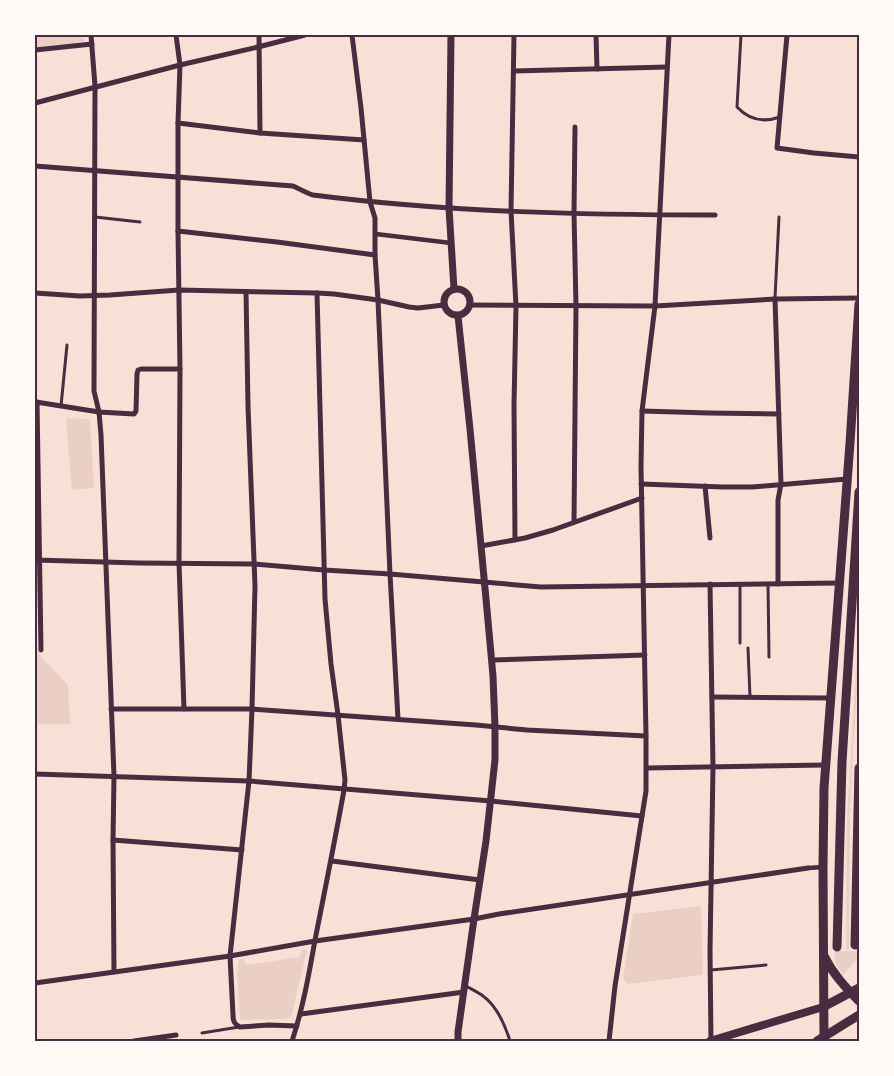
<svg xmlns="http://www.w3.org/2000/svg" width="894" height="1076" font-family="'DM Sans',sans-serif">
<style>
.green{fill:#ebcfc5}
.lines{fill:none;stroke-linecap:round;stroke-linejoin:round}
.service{stroke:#4a2c40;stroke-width:3}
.pedestrian{stroke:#4a2c40;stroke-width:4.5}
.minor{stroke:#4a2c40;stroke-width:5}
.tertiary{stroke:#4a2c40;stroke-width:7}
.secondary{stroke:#4a2c40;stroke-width:8}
.primary{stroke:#4a2c40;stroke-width:9}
.neatline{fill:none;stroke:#4a2c40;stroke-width:2}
</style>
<rect width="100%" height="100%" fill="#f7e1d7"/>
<g class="green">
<polygon points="35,35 83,35 84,42 35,47"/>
<polygon points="66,418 90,419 94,488 72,490"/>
<polygon points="859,624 859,663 853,752 850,816 849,949 846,949 847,816"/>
<polygon points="35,643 42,658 68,685 70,724 37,724 35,736"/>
<polygon points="701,906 703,975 628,984 623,978 633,914"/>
<polygon points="307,949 292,1015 290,1017 283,1019 240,1020 237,973 239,960 243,959 247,965 299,957 302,950"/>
<path d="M834,951H859V959C851,962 849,971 843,975L836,964Z"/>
</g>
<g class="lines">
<g class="service">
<path d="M741,35L737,107C749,120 763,123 780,117"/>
<polyline points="95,217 140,222"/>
<polyline points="775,298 779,217"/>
<polyline points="61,406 67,345"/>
<polyline points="768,584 769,657"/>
<polyline points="740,643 740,585"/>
<polyline points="748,648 750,697"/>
<polyline points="711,970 766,965"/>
<path d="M466,986C471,989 478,992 483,996C497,1006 505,1025 510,1041"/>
<polyline points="202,1033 239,1027"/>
</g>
<g class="pedestrian">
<polyline points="376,234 451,243"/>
<polyline points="808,868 823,867"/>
</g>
<g class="minor">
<polyline points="91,35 95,86 94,391 99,412 101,435 114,776 113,840 114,972"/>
<polyline points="176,35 180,65 178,123 178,231 180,369 179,563 184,709"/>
<polyline points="259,35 260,133"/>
<polyline points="352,35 361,108 370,202 375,218 375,255 378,300 390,574 398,719"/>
<polyline points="514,35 511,211 516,306 514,405 515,540"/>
<polyline points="596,35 597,69"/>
<polyline points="787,35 777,148 814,153 859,157"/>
<polyline points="35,50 92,44"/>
<polyline points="514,71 667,67"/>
<polyline points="35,103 180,65 258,47 305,35"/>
<polyline points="178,123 260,133 364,140"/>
<path d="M35,166L293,186C300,189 306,193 313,195C446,212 581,215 715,215"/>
<polyline points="178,231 277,242 375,255"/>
<path d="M246,292L248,406L255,586L252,709L249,781L230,956L233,1015C233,1021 234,1024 240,1027L269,1025L297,1026"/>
<polyline points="35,293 80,296 110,295 179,290 317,293 334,294 378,300 409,307 418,308 444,305"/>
<polyline points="775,299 781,484 778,500 778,584"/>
<polyline points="470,305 655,306 775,299 859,298"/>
<polyline points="36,402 99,412 134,414 136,411 137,374 138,370 141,369 180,369"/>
<polyline points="37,402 41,650"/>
<polyline points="642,411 709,413 779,414"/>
<polyline points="641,484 723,487 752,487 847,479"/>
<polyline points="705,486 710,538"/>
<polyline points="574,522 576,306 574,213 575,127"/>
<polyline points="481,546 525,538 553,530 642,498"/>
<polyline points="35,560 139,563 254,564 324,570 390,574 541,587 839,583"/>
<polyline points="710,584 713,767 710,951 711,1041"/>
<polyline points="492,660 645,655"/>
<polyline points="712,697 830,698"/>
<polyline points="111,709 252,709 476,725 527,730 646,736"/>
<polyline points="647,768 825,765"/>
<polyline points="35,774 249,781 491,801 642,816"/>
<polyline points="113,840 242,850"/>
<polyline points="332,861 480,880"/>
<polyline points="35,983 230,956 315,941 474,919 499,914 808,868"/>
<polyline points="301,1014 464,992"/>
<polyline points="134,1041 176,1035"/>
<path d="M292,1041C303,1008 309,974 315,940C325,890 335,840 344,790L345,780L338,715L331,664L325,599L317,293"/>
<polyline points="609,1041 615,986 646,791 646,736 641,466 642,411 655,306 669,35"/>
</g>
<g class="tertiary">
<polyline points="451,35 449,208 454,289"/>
<circle cx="457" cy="302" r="13"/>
<polyline points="458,316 470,429 486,599 493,676 495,727 495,760 486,841 474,919 458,1032 458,1041"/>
</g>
<polyline class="secondary" points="710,1041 823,1007"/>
<g class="primary">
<polyline points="855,945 859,768"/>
<polyline points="837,947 842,762 859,492"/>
<path d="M824,956C833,974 845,987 859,1001"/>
<polyline points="823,1007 859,988"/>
<polyline points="817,1041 859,1015"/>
<polyline points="824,1041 823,867 824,788 850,443 859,304"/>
</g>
</g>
<rect width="894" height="1076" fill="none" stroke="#fffaf5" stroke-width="72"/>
<rect x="36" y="36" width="822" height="1004" class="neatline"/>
</svg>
